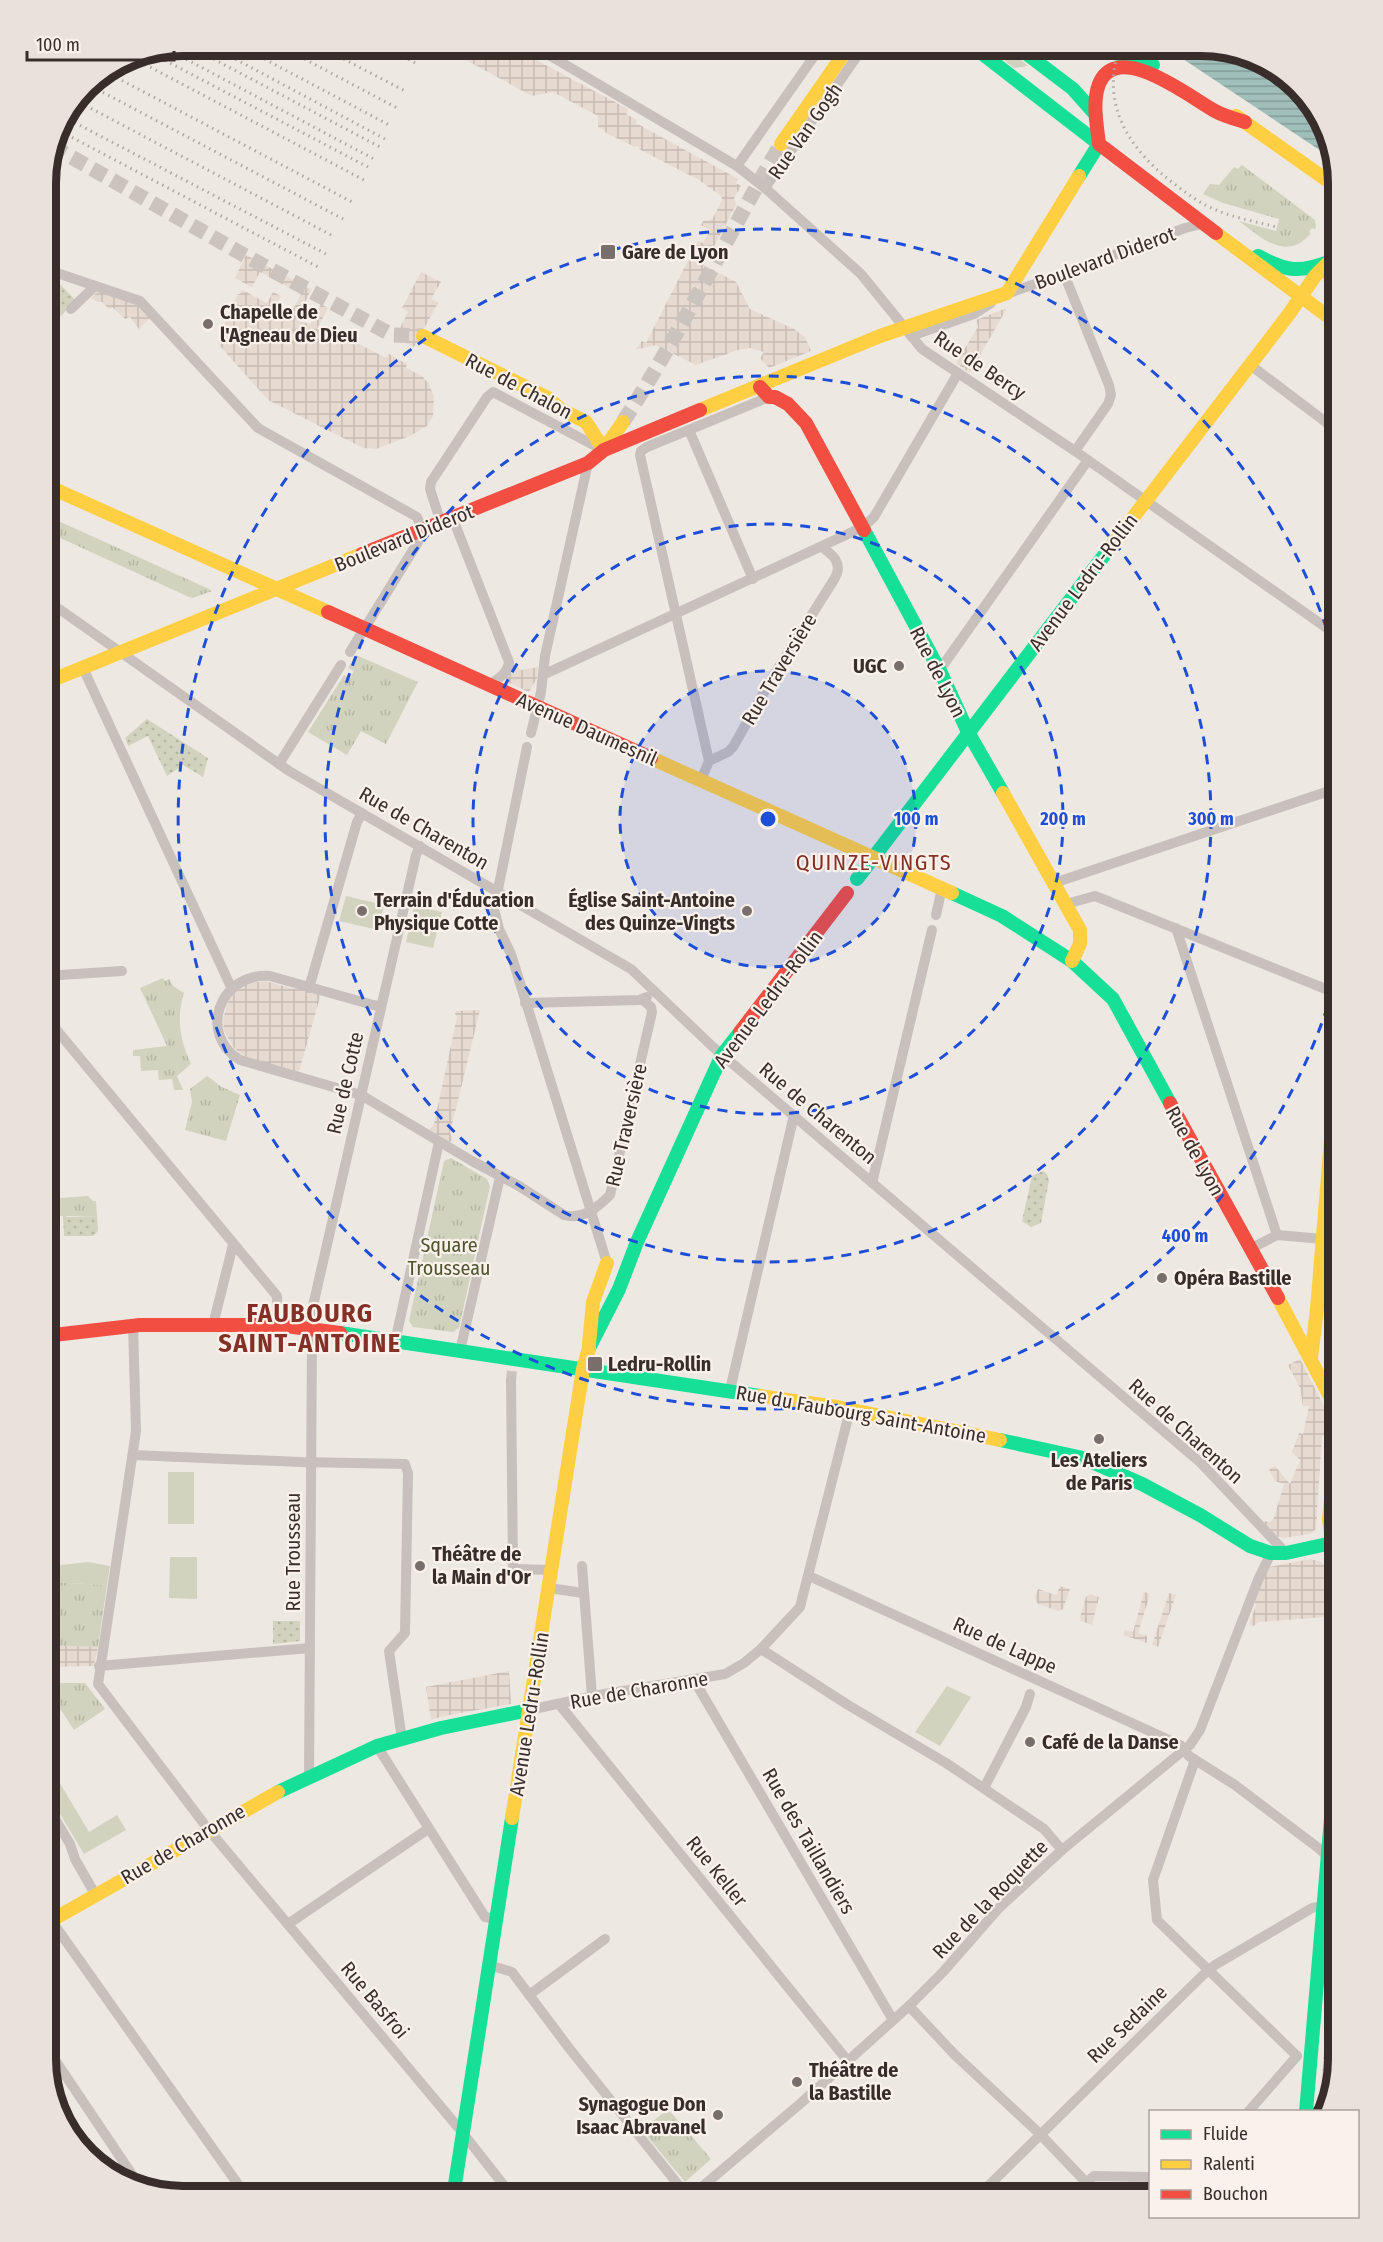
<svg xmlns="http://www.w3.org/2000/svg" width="1383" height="2242" font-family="'Fira Sans Condensed',sans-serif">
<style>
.grass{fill:#d1d3be}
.park{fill:url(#park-tufts)}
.garden{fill:url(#garden-dots)}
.plaza{fill:url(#plaza-grid)}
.water{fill:url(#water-rules)}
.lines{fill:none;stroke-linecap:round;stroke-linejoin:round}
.street-tunnel{stroke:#cac3be;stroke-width:10;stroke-dasharray:10 5;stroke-linecap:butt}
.secondary-tunnel{stroke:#cac3be;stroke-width:15;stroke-dasharray:15 8;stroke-linecap:butt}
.street{stroke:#c7c0bc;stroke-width:10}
.fast{stroke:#16e098;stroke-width:14}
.slow{stroke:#ffcf43;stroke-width:14}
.jam{stroke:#f24e42;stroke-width:14}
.rail{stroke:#afa9a6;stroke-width:3;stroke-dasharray:1.5 4.5;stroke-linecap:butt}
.ring{fill:none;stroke:#1d4ed8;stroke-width:3;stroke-dasharray:10 8}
.poi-dot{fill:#786e6b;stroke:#faf1eb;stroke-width:2}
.labels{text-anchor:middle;stroke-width:4.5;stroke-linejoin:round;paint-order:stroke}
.street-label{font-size:20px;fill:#382d2a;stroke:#faf1eb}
.poi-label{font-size:20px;font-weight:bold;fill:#382d2a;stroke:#faf1eb;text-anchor:start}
.park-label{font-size:20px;fill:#4c552e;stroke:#faf1eb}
.quarter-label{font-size:22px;letter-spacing:1.5px;fill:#843026;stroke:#faf1eb}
.district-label{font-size:26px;font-weight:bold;letter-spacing:1.5px;fill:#843026;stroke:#faf1eb}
.rim{fill:none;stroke:#382d2a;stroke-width:8}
.centre{fill:#1d4ed8;stroke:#faf1eb;stroke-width:3}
.ring-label{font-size:18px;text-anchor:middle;font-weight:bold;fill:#1d4ed8;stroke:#faf1eb;stroke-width:4.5;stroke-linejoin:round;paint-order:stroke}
</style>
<defs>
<pattern id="park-tufts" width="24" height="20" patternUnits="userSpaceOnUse" patternTransform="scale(1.5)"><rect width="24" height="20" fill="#d1d3be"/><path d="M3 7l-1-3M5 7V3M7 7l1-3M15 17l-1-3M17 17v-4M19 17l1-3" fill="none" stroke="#b4b5a3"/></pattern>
<pattern id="garden-dots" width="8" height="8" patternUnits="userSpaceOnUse" patternTransform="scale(1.5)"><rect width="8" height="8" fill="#d1d3be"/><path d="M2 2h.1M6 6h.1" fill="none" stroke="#b4b5a3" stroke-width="1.8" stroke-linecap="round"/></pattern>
<pattern id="plaza-grid" width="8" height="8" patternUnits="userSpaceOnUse" patternTransform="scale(1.5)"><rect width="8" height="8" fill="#e7dad1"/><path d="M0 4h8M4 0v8" fill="none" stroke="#c7bbb4"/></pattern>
<pattern id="water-rules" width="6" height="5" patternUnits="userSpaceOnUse" patternTransform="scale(1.5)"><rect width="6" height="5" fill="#a0bfbb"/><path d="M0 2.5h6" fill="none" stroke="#839c98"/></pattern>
</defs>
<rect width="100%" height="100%" fill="#eee8e3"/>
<g class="grass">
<polygon points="985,45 1002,45 1028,66 1014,68"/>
<polygon points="346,896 384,905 378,930 339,921"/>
<polygon points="414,906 442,912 433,948 406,942"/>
<rect x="168" y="1472" width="26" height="52"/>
<polygon points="170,1557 197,1557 197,1599 169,1598"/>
<polygon points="88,1562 110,1566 107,1585 45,1582 45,1567"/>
<polygon points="947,1686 971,1697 940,1746 915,1732"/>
<polygon points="55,1775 89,1832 117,1815 126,1830 84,1854 45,1789 45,1781"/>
</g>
<g class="park">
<path d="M1242,165L1315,220L1316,227L1315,229L1312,228L1309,232L1311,233C1287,263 1260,237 1239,221L1276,231L1279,219L1223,203L1203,194L1210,184L1219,185L1234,167L1238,169Z"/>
<polygon points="45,515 209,589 212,591 193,598 189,597 45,531"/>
<polygon points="356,655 418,682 386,744 361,731 347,755 308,732 344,675 350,678 354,671 348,668"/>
<path d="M163,978L165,981L169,979L173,986L184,993C176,1018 180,1041 191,1064L177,1076L183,1090H174L172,1079L159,1080L158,1070L141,1071L140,1056H133V1050L167,1046L140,988Z"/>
<polygon points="207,1076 222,1087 240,1095 226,1141 185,1130 192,1102 190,1089"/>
<polygon points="451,1158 487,1179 490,1186 459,1328 453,1332 413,1327 409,1321 444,1161"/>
<polygon points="88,1196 93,1201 96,1201 97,1216 45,1216 45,1199"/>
<polygon points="45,1582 107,1585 98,1647 45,1646"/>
<polygon points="45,1683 85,1683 105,1709 74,1730 61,1710 45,1721"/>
<polygon points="668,2109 711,2159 685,2182 642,2130"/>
</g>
<g class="garden">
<polygon points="58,282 76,301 45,331 45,295"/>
<polygon points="147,719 208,758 203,777 183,765 167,776 148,736 128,746 125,738"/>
<polygon points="1043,1171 1047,1174 1049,1180 1041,1223 1031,1227 1022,1221 1032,1176"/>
<polygon points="66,1215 66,1217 97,1216 98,1231 93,1236 64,1236 63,1216"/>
<polygon points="273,1621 300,1621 300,1641 273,1644"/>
</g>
<g class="plaza">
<polygon points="449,45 508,45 628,109 626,114 637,120 636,123 738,179 736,183 741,186 734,198 736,205 704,265 736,282 750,309 794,329 805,337 811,351 769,368 760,358 764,352 750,348 738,350 696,365 656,345 635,350 642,341 646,343 698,241 703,243 710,230 701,225 704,220 708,221 713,218 722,200 721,196 699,180 639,149 638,146 635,147 606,133 605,131 598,127 598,116 553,92 532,96 451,52"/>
<polygon points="246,255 311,289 298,319 310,325 321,304 328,308 317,329 331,337 334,331 386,358 389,354 407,364 406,368 422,376 429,384 434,397 433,416 427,426 410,436 376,449 363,448 268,400 220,346 219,335 238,294 240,294 242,290 267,303 273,292 281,296 275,307 290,315 301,294 260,272 252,287 235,278"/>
<polygon points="421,272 441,282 431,299 438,303 414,347 395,338 408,312 402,308"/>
<polygon points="99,290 135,302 151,317 139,329 130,317 125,319 113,308 109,309 102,302 97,302 91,298"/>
<polygon points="1007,308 970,373 956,363 978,327 976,320"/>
<polygon points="513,663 521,670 538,667 537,678 529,692 505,681"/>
<polygon points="265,981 295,989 296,986 321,994 298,1075 244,1056 234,1048 224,1031 223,1019 229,1000 237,990 249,983"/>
<polygon points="480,1010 450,1133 453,1139 450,1142 429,1130 434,1124 457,1017 455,1014 456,1011"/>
<polygon points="1332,1289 1338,1289 1338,1373 1328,1356 1327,1348"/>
<polygon points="1300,1359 1323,1404 1327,1417 1325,1434 1322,1436 1316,1529 1310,1534 1283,1538 1275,1536 1262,1524 1264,1521 1271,1522 1274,1518 1284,1484 1275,1481 1269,1469 1275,1466 1290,1484 1300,1460 1292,1452 1299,1433 1303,1434 1309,1406 1303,1406 1300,1388 1288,1365"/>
<polygon points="1311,1559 1321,1562 1338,1581 1338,1639 1330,1621 1325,1617 1259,1622 1253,1626 1249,1624 1256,1605 1253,1600 1269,1567"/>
<polygon points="1060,1586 1070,1589 1063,1609 1058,1611 1038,1604 1035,1598 1038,1589 1056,1595"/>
<polygon points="1144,1592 1150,1594 1138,1633 1147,1636 1147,1643 1123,1635 1125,1630 1133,1632"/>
<polygon points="1169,1593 1176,1595 1158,1647 1152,1645"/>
<polygon points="1090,1594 1099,1597 1092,1625 1081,1621 1080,1617 1086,1597"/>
<polygon points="45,1645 98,1647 94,1666 45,1667"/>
<polygon points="509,1671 511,1704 444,1716 431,1720 426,1687"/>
<polygon points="1338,1907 1338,2060 1324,2111 1319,2112 1334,1912"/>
</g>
<polygon class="water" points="1162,45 1210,45 1277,68 1324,121 1333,159"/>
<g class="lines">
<polyline class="street-tunnel" points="511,1381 512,1370"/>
<g class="secondary-tunnel">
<polyline points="52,146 244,255 392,335 423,336"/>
<path d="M623,422C681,333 727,236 781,144"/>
</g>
<g class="street">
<polyline points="532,45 737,166 765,188 861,274 922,349 1075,451 1338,636"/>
<polyline points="737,166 822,45"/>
<polyline points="765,188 865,45"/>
<polyline points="1064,274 1109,385 1111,395 1108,404 1075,451"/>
<polyline points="45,282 53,276 60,274 140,301 258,428 417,517 423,531 418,542 350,652"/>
<polyline points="1006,294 1064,274 1185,228 1202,224"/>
<polyline points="71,309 95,286"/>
<polyline points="911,336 974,314 991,303"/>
<polyline points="1249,364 1327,423"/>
<polyline points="689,430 753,579"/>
<path d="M453,519L509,662C508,673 498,679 489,685"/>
<polyline points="441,523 430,489 431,482 487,397 493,392 603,450"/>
<polyline points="45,599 289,771 631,969 713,1047 1201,1463 1286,1553"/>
<polyline points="83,668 231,987"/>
<polyline points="939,671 1088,460"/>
<polyline points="545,674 863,527 874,517 958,373"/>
<polyline points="45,706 51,681"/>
<polyline points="531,733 541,692 545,656 588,463"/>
<polyline points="527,747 494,909 499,929 511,954 607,1263"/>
<path d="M709,761L728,752L733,747L775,673L835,578C843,563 833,555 822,547"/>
<polyline points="279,764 341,665"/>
<polyline points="701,780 709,761 640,455 641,451 647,447 769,397"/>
<polyline points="1054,883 1338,788"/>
<polyline points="1066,904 1095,896 1338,994"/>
<polyline points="936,915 942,888"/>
<polyline points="1176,928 1277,1235"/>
<polyline points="45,976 122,971"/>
<polyline points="309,988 357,822 362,813"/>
<polyline points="525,1003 639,1000 647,997"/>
<path d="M381,1006L373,1005L270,976C220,972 197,1034 240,1060L361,1095L472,1161L519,1186L564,1215C583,1220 597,1208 610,1195L652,1012L651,1007L642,999"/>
<polyline points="45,1016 277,1296 278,1325"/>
<polyline points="872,1183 932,930"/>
<polyline points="1250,1249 1277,1235 1323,1239"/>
<polyline points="133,1325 136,1431 98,1684 208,1829 462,2132 513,2197"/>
<polyline points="213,1325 233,1245"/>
<polyline points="395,1342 439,1142"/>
<polyline points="460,1351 500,1177"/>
<polyline points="511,1381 513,1569 552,1570"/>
<polyline points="730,1390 794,1115"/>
<polyline points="133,1455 300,1462 405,1464 408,1473 405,1633 389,1651 402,1739"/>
<polyline points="582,1566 592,1696"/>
<polyline points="809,1576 1180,1745 1189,1756 1235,1785 1317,1847 1338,1865"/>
<polyline points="549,1588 583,1593"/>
<polyline points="761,1649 848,1705 946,1763 1044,1829 1062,1850"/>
<polyline points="99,1666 310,1648"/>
<polyline points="694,1680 893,2020"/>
<polyline points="559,1704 847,2060"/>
<polyline points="529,1710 599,1695 725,1674 744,1663 761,1649 800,1607 850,1410"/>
<polyline points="377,1746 485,1917 496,1919"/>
<polyline points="1195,1760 1153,1880 1157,1920 1297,2056"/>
<polyline points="309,1777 312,1340 310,1319 416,855 420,846"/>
<polyline points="984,1788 1026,1707 1030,1694"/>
<polyline points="45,1802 70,1844 75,1859 95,1894"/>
<polyline points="51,1920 247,2197"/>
<polyline points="288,1924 428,1829"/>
<polyline points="489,1965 512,1972 569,2048 688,2197"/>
<polyline points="529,1995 605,1939"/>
<polyline points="909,2006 955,2055 1040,2134 1100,2197"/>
<polyline points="45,2045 139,2185"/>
<polyline points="1248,2112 1297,2056"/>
<polyline points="111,2175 126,2166"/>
<polyline points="690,2197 801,2103 909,2006 943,1972 999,1908 1062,1850 1190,1745 1200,1730 1258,1580 1271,1553"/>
<polyline points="977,2197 1203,1975 1215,1965 1312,1908 1338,1904"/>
<polyline points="1069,2197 1094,2176 1150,2177"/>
</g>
<g class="fast">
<polyline points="971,45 1099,144 1079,176"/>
<polyline points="1015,45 1073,89 1096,115"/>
<polyline points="1061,45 1127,55 1153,65"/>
<path d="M1338,252C1326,267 1330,285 1338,301"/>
<path d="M1258,256C1287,272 1300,273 1331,261"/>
<polyline points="864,530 941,673 968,732 1003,793"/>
<polyline points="857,879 1112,545"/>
<polyline points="952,893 1002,916 1072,961 1113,999 1170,1103"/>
<polyline points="340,1333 760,1396"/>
<polyline points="589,1348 619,1289 637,1242 722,1055 740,1032"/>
<polyline points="1000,1440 1083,1458 1142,1484 1200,1515 1250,1546 1271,1553 1286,1553 1332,1543 1338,1553"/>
<polyline points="278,1792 377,1746 441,1728 529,1710"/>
<polyline points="1306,2112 1338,1736"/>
<polyline points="453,2197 512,1818"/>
</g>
<g class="slow">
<polyline points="1236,116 1338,188"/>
<polyline points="781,144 850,45"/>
<polyline points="1216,233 1338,324"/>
<polyline points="423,336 548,398 560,409 586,422 604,450"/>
<polyline points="700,410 880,336 1007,293 1079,176"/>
<polyline points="604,449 623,422"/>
<polyline points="45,485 328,612"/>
<polyline points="1112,545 1289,314 1315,276 1328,263"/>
<polyline points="45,683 362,554"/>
<polyline points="651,758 952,893"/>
<polyline points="1003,793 1080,930 1080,944 1072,961"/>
<polyline points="1278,1298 1335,1406 1338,1422"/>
<polyline points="589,1344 593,1302 607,1263"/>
<polyline points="1311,1358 1317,1309 1338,1055"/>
<polyline points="760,1396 837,1407 1000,1440"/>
<polyline points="1332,1543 1329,1519 1338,1430"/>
<polyline points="512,1818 583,1369 589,1348"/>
<polyline points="45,1924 278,1792"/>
</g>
<g class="jam">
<path d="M1216,233L1099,144C1097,126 1092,102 1099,84C1117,39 1191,98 1215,111C1224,116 1235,119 1245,122"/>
<polyline points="760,387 769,397 775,397 788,404 806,423 864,530"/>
<polyline points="362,554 588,463 604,450 700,410"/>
<polyline points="328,612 651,758"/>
<polyline points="740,1032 847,893"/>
<polyline points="1170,1103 1278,1298"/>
<polyline points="45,1336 140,1325 278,1325 340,1333"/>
</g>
<g class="rail">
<polyline points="187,45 380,147"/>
<polyline points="209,45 385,139"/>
<polyline points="238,45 391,126"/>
<polyline points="278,45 399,109"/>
<polyline points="317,45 407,92"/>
<polyline points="382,45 417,64"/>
<path d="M1120,45C1099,106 1130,151 1177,186C1189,195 1201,204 1216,210C1235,218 1257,222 1277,227"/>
<polyline points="165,48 374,159"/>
<polyline points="149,52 368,167"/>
<polyline points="129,56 364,180"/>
<polyline points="106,72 354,203"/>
<polyline points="87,84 345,220"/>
<polyline points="75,100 335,237"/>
<polyline points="64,117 326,254"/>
<polyline points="56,129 320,268"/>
</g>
</g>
<circle cx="768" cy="819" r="148" fill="#1d4ed8" fill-opacity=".12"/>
<g class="ring">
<circle cx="768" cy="819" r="148"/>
<circle cx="768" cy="819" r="295"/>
<circle cx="768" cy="819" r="443"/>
<path d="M1338 972A590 590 0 1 1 1338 666"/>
</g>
<g class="poi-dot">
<rect x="600" y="244" width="16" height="16" rx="3"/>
<circle cx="208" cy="324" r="6"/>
<circle cx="899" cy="666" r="6"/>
<circle cx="362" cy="911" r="6"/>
<circle cx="747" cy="911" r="6"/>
<circle cx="1162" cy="1278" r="6"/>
<rect x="587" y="1356" width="16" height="16" rx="3"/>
<circle cx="1099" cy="1439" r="6"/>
<circle cx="420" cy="1566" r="6"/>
<circle cx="1030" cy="1742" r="6"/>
<circle cx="797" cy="2082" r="6"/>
<circle cx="718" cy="2115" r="6"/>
</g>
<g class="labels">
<g class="street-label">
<text transform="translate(805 131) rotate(-55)" y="7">Rue Van Gogh</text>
<text transform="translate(1105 258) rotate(-20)" y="7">Boulevard Diderot</text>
<text transform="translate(980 365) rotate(34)" y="7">Rue de Bercy</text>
<text transform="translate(519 386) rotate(28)" y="7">Rue de Chalon</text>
<text transform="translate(404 538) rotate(-22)" y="7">Boulevard Diderot</text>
<text transform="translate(1083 582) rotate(-53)" y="7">Avenue Ledru-Rollin</text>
<text transform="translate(779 669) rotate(-59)" y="7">Rue Traversière</text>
<text transform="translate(938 672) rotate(63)" y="7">Rue de Lyon</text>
<text transform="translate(587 729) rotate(24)" y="7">Avenue Daumesnil</text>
<text transform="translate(424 828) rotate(30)" y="7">Rue de Charenton</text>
<text transform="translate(768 999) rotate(-53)" y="7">Avenue Ledru-Rollin</text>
<text transform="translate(345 1083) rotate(-77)" y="7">Rue de Cotte</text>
<text transform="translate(818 1113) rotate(40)" y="7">Rue de Charenton</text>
<text transform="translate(626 1125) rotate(-77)" y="7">Rue Traversière</text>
<text transform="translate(1195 1151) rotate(61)" y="7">Rue de Lyon</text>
<text transform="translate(861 1414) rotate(10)" y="7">Rue du Faubourg Saint-Antoine</text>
<text transform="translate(1186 1431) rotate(42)" y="7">Rue de Charenton</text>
<text transform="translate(293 1552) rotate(-90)" y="7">Rue Trousseau</text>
<text transform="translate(1005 1645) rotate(24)" y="7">Rue de Lappe</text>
<text transform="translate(639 1690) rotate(-10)" y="7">Rue de Charonne</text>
<text transform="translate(529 1714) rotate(-81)" y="7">Avenue Ledru-Rollin</text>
<text transform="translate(809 1841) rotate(60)" y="7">Rue des Taillandiers</text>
<text transform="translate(183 1844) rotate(-30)" y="7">Rue de Charonne</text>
<text transform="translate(717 1871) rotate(51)" y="7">Rue Keller</text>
<text transform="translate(990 1899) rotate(-46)" y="7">Rue de la Roquette</text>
<text transform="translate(375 2000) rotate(50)" y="7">Rue Basfroi</text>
<text transform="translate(1127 2024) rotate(-44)" y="7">Rue Sedaine</text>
</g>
<g class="poi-label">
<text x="622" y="259">Gare de Lyon</text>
<text x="220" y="319">Chapelle de<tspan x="220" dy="23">l'Agneau de Dieu</tspan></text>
<text x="887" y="673" text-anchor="end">UGC</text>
<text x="374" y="907">Terrain d'Éducation<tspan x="374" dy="23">Physique Cotte</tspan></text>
<text x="735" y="907" text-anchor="end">Église Saint-Antoine<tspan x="735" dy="23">des Quinze-Vingts</tspan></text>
<text x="1174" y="1285">Opéra Bastille</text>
<text x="608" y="1371">Ledru-Rollin</text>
<text x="1099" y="1467" text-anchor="middle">Les Ateliers<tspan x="1099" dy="23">de Paris</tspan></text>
<text x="432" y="1561">Théâtre de<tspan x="432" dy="23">la Main d'Or</tspan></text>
<text x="1042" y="1749">Café de la Danse</text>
<text x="809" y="2077">Théâtre de<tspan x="809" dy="23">la Bastille</tspan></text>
<text x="706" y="2111" text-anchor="end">Synagogue Don<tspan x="706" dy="23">Isaac Abravanel</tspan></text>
</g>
<g class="park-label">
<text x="449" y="1252">Square<tspan x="449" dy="23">Trousseau</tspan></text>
</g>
<g class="quarter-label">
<text x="874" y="870">QUINZE-VINGTS</text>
</g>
<g class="district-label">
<text x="310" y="1322">FAUBOURG<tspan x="310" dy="30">SAINT-ANTOINE</tspan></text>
</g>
</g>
<path d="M0 0H1383V2242H0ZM183 56H1201A127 127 0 0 1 1328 183V2059A127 127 0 0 1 1201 2186H183A127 127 0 0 1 56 2059V183A127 127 0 0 1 183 56Z" fill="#eae1dc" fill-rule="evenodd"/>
<path class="rim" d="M183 56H1201A127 127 0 0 1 1328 183V2059A127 127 0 0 1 1201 2186H183A127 127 0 0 1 56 2059V183A127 127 0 0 1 183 56Z"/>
<circle cx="768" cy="819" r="9" class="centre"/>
<g class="ring-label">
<text x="916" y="825">100 m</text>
<text x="1063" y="825">200 m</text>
<text x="1211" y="825">300 m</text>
<text x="1185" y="1242">400 m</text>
</g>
<rect x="1149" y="2110" width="210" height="108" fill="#faf1eb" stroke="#aca39e" stroke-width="1.5"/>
<rect x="1161" y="2130" width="30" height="9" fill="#16e098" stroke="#aca39e" stroke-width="1.5"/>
<text x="1203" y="2140" font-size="18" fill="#382d2a">Fluide</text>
<rect x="1161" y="2160" width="30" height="9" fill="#ffcf43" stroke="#aca39e" stroke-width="1.5"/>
<text x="1203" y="2170" font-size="18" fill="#382d2a">Ralenti</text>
<rect x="1161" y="2190" width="30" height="9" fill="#f24e42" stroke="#aca39e" stroke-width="1.5"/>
<text x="1203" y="2200" font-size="18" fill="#382d2a">Bouchon</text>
<path d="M27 51v9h147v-9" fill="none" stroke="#382d2a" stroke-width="3"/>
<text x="36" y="51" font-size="18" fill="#382d2a" stroke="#faf1eb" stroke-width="4.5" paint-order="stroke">100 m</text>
</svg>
